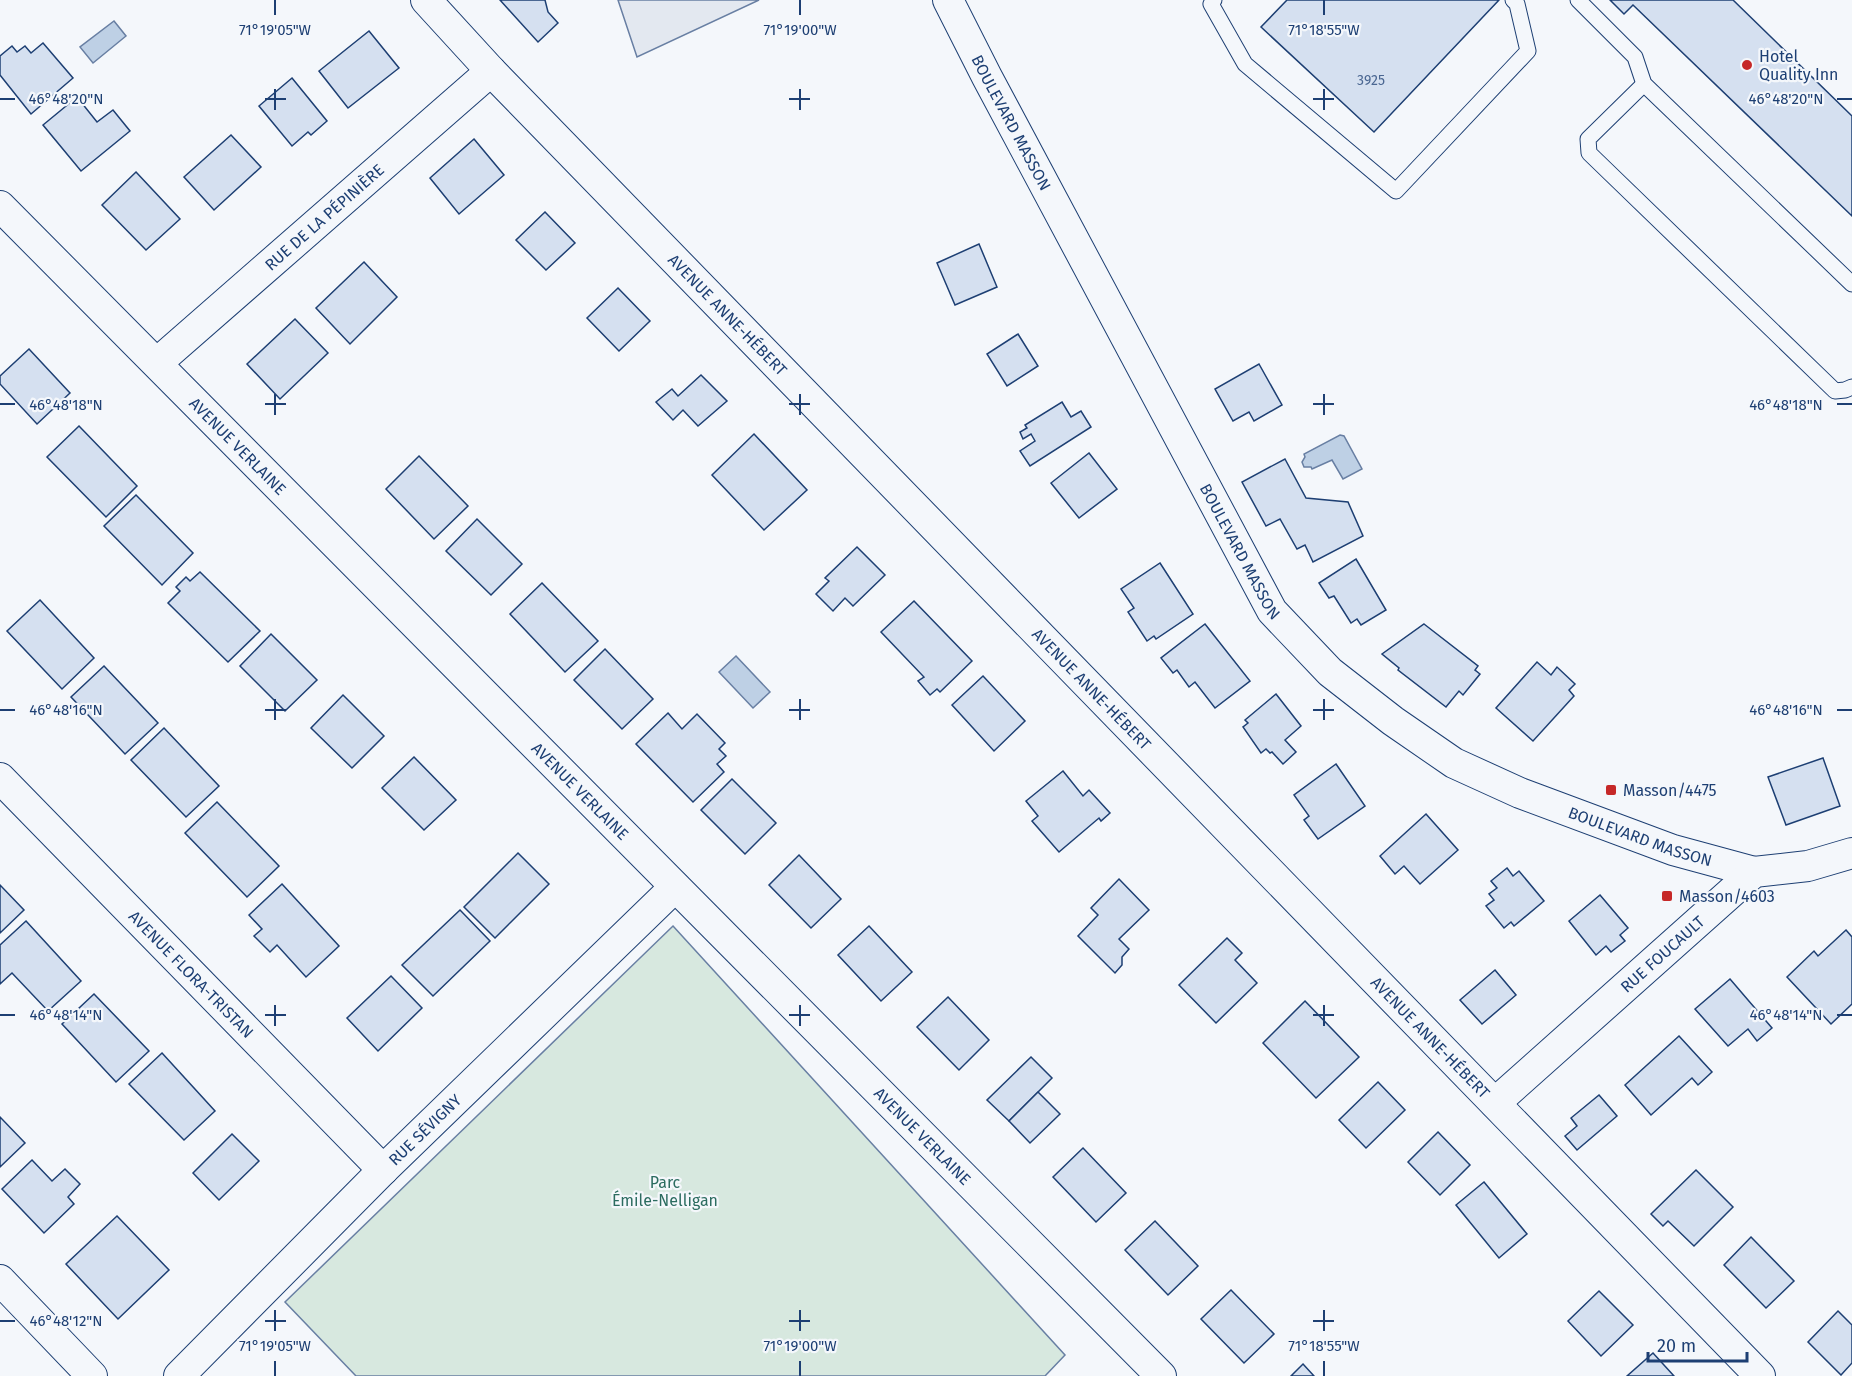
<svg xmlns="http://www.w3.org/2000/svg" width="1852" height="1376" font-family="'Fira Sans',sans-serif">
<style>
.green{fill:#d7e8df;stroke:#687fa3;stroke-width:1.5}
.parking{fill:#e3e8f0;stroke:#687fa3;stroke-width:1.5}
.water{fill:#bed0e5;stroke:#687fa3;stroke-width:1.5}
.building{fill:#d5e0f0;stroke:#1d3f73;stroke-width:1.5}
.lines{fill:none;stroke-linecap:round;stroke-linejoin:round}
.lane-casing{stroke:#1d3f73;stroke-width:17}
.street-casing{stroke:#1d3f73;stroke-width:32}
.lane{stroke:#f4f7fb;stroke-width:15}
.street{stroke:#f4f7fb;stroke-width:30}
.ticks{fill:none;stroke:#1d3f73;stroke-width:2}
.poi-dot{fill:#c62828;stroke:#f4f7fb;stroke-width:2}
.labels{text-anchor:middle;stroke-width:4.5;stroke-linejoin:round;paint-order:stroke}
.number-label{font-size:14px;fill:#4b6792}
.poi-label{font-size:16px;fill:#1d3f73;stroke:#f4f7fb;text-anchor:start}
.street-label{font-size:16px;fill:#1d3f73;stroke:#f4f7fb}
.park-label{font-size:16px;fill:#2c6c60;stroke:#f4f7fb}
.ticks-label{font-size:15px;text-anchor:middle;fill:#1d3f73;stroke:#f4f7fb;stroke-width:4.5;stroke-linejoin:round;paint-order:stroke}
</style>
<rect width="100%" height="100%" fill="#f4f7fb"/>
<polygon class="green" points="673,926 1065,1355 1045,1376 356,1376 285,1302"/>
<polygon class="parking" points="618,0 759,0 637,57"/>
<g class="water">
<polygon points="114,21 126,36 93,63 80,47"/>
<polygon points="1340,435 1344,436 1362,469 1343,479 1332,460 1312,469 1311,467 1304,467 1302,462 1305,457 1304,454"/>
<polygon points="736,656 770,692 753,708 719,672"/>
</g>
<g class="building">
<polygon points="500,0 545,0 548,12 558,23 538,42"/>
<polygon points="1287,0 1499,0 1374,132 1261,27"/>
<polygon points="1610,0 1733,0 1852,116 1852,216 1633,5 1624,14"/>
<polygon points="369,31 399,68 348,108 319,71"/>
<polygon points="43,43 73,78 31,114 0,75 0,56 12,46 17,52 25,46 31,53"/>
<polygon points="292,78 327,121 311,135 308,132 292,146 259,106"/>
<polygon points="77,97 97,122 113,110 130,131 81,171 43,125"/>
<polygon points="231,135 261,167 214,210 184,177"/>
<polygon points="474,139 504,175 459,214 430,178"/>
<polygon points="136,172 180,219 146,250 102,205"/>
<polygon points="545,212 575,243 546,270 516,240"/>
<polygon points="979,244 997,287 955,305 937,263"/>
<polygon points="364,262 397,297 350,344 316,308"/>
<polygon points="618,288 650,321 619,351 587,318"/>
<polygon points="295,319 328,353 280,399 247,364"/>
<polygon points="1018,334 1038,366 1007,386 987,354"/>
<polygon points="29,349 70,393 37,424 0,384 0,376"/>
<polygon points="1259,364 1282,405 1254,421 1249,412 1233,421 1215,389"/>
<polygon points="701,375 727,401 698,426 683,410 673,420 656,402 672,389 678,396"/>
<polygon points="1062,402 1071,417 1081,411 1091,427 1030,466 1020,451 1035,441 1031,434 1023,439 1020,432 1027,428 1025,425"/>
<polygon points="79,426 137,486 106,517 47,457"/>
<polygon points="754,434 807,490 764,530 712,475"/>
<polygon points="1089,453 1117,489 1079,518 1051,483"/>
<polygon points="419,456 468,506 434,539 386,489"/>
<polygon points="1285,459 1306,498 1348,502 1363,536 1313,562 1305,545 1297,549 1280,519 1266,526 1242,482"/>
<polygon points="136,495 193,553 162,585 104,526"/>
<polygon points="477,519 522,564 491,595 446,551"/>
<polygon points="857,547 885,575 853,606 845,598 833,611 816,594 829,581 825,578"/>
<polygon points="1356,559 1386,610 1361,625 1357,619 1351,623 1334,596 1329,598 1319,583"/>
<polygon points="1160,563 1193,614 1156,639 1154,636 1147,641 1128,612 1134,608 1121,589"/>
<polygon points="200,572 260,631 228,662 168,603 180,591 176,587 186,577 190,581"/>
<polygon points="542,583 598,641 565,672 510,614"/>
<polygon points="40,600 94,658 62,689 7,631"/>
<polygon points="914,601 972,661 940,692 937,689 930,695 918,681 924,677 881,632"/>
<polygon points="1205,624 1250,681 1215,708 1195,682 1189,687 1177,670 1173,673 1161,658"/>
<polygon points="1424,624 1478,666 1475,670 1480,674 1463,695 1459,691 1446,707 1398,670 1399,668 1382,654"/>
<polygon points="271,634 317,680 285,711 240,666"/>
<polygon points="605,649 653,699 622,729 574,680"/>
<polygon points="1537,662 1551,675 1557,667 1575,684 1569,690 1574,696 1533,741 1496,708"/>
<polygon points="104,666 158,723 125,754 71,697"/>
<polygon points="983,676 1025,721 994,751 952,705"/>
<polygon points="1276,694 1301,726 1285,740 1296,752 1283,764 1272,752 1270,753 1266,749 1261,753 1243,727 1248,723 1245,720"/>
<polygon points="343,695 384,736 352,768 311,728"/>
<polygon points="668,713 682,729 697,714 725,743 719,749 726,756 717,764 724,772 693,802 636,744"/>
<polygon points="164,728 219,786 186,817 131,760"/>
<polygon points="414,757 456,800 424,830 382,788"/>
<polygon points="1823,758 1840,806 1786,825 1768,777"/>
<polygon points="1336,764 1365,806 1318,839 1304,820 1309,816 1294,795"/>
<polygon points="1063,771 1083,796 1089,790 1110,813 1101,821 1099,818 1059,852 1032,821 1038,816 1026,801"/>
<polygon points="732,779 776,823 745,854 701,810"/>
<polygon points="217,802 279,866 247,897 185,833"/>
<polygon points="1426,814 1458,850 1420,884 1404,866 1395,874 1380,856"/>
<polygon points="518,853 549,884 495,938 464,907"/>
<polygon points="799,855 841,899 811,928 769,885"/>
<polygon points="1507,868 1513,876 1519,871 1544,901 1514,926 1511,922 1504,928 1486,906 1494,900 1489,894 1497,888 1491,881"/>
<polygon points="1119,879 1149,910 1119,939 1129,949 1122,957 1122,965 1115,973 1078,936 1098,915 1091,908"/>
<polygon points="282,884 339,946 306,977 277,945 270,952 254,936 262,929 249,915"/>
<polygon points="0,885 24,910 0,933"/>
<polygon points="1600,895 1628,928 1620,935 1625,941 1611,952 1606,946 1596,955 1569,921"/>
<polygon points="460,910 490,941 433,996 402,965"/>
<polygon points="26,921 81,981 48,1011 12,973 0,984 0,945"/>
<polygon points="869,926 912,972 881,1001 838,955"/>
<polygon points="1846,930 1852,937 1852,1004 1831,1024 1787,977 1814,951 1818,956"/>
<polygon points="1227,938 1242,953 1235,960 1257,983 1216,1023 1179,985"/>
<polygon points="1495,970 1516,995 1482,1024 1460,1000"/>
<polygon points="391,976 422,1008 378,1051 347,1018"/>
<polygon points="1730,979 1772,1028 1757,1041 1748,1029 1728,1046 1695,1009"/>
<polygon points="94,994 149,1051 116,1082 62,1024"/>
<polygon points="948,997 989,1040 959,1070 917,1027"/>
<polygon points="1305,1001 1359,1057 1316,1098 1263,1043"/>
<polygon points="1679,1036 1712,1072 1698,1085 1692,1078 1651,1115 1625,1085"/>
<polygon points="162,1053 215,1111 184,1140 129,1084"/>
<polygon points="1031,1057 1052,1078 1009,1121 987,1100"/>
<polygon points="1378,1082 1405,1110 1366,1148 1339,1120"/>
<polygon points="1038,1092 1060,1114 1030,1143 1009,1121"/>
<polygon points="1599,1095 1617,1116 1577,1150 1565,1136 1577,1126 1571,1118"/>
<polygon points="0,1117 25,1143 0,1167"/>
<polygon points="1438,1132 1470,1165 1440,1195 1408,1162"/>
<polygon points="232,1134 259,1161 219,1200 193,1173"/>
<polygon points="1083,1148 1126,1193 1096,1222 1053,1177"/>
<polygon points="32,1160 52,1181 65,1169 80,1184 68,1197 74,1204 44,1233 2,1189"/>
<polygon points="1696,1170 1733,1207 1694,1246 1668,1221 1663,1226 1651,1214"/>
<polygon points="1484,1182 1527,1234 1499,1258 1456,1205"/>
<polygon points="117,1216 169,1270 118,1319 66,1264"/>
<polygon points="1155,1221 1198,1266 1168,1295 1125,1250"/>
<polygon points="1751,1237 1794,1281 1766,1308 1724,1265"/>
<polygon points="1231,1290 1274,1334 1244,1363 1201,1319"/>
<polygon points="1599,1291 1633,1325 1601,1356 1568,1321"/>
<polygon points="1838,1311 1852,1325 1852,1363 1841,1375 1808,1342"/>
<polygon points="1653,1353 1674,1376 1627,1376"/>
<polygon points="1303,1364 1314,1376 1291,1376"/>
</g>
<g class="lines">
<g class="lane-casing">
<g id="lane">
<polyline points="1214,0 1211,4 1245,64 1396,191 1528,51 1517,4 1513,0"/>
<polyline points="1578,0 1635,57 1644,84 1852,284"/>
<polyline points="1644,84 1588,139 1589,153 1835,391 1845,390 1852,387"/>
</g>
</g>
<g class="street-casing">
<g id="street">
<path id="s1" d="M426,0L491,71L1760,1376"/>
<path id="s2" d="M948,0L987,77L1272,611L1330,672L1393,721L1454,763L1520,793L1673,850L1754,872"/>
<path id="s3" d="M0,206L1161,1376"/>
<path id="s4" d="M157,363L491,71"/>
<path id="s5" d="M0,778L383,1170"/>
<path id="s6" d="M1495,1103L1754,872L1808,866L1852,853"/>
<polyline points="0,1280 92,1376"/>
<path id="s7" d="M179,1376L383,1170L675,887"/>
</g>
</g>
<use href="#lane" class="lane"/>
<use href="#street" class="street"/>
</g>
<path class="ticks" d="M275,0V15M800,0V15M1324,0V15M275,89V110M800,89V110M1324,89V110M0,99H15M265,99H286M789,99H810M1313,99H1334M1837,99H1852M275,394V415M800,394V415M1324,394V415M0,404H15M265,404H286M789,404H810M1313,404H1334M1837,404H1852M275,699V720M800,699V720M1324,699V720M0,710H15M265,710H286M789,710H810M1313,710H1334M1837,710H1852M275,1005V1026M800,1005V1026M1324,1005V1026M0,1015H15M265,1015H286M789,1015H810M1313,1015H1334M1837,1015H1852M275,1310V1331M800,1310V1331M1324,1310V1331M0,1321H15M265,1321H286M789,1321H810M1313,1321H1334M275,1361V1376M800,1361V1376M1324,1361V1376"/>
<g class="poi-dot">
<circle cx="1747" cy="65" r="6"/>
<rect x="1605" y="784" width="12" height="12" rx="3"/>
<rect x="1661" y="890" width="12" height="12" rx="3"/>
</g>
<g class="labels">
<g class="number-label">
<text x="1371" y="85">3925</text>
</g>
<g class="poi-label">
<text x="1759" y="62">Hotel<tspan x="1759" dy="18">Quality Inn</tspan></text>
<text x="1623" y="796">Masson/4475</text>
<text x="1679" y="902">Masson/4603</text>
</g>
<g class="street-label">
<text dy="6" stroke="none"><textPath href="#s2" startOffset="138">BOULEVARD MASSON</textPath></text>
<text dy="6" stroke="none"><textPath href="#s4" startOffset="222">RUE DE LA PÉPINIÈRE</textPath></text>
<text dy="6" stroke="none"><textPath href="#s1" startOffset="436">AVENUE ANNE-HÉBERT</textPath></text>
<text dy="6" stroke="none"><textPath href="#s3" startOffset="338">AVENUE VERLAINE</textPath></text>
<text dy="6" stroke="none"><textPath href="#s2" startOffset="624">BOULEVARD MASSON</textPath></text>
<text dy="6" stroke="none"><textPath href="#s1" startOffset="958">AVENUE ANNE-HÉBERT</textPath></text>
<text dy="6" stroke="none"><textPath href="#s3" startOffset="824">AVENUE VERLAINE</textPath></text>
<text dy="6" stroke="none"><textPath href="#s2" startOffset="1130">BOULEVARD MASSON</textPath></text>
<text dy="6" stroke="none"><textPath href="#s6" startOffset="224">RUE FOUCAULT</textPath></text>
<text dy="6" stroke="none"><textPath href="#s5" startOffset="274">AVENUE FLORA-TRISTAN</textPath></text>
<text dy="6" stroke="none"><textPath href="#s1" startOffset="1444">AVENUE ANNE-HÉBERT</textPath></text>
<text dy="6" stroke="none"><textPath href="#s7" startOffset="348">RUE SÉVIGNY</textPath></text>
<text dy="6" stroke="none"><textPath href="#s3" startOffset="1310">AVENUE VERLAINE</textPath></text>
</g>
<g class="park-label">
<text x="665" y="1188">Parc<tspan x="665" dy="18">Émile-Nelligan</tspan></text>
</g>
</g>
<g class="ticks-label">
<text x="275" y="35">71°19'05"W</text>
<text x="800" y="35">71°19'00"W</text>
<text x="1324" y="35">71°18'55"W</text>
<text x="66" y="104">46°48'20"N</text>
<text x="1786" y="104">46°48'20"N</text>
<text x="66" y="410">46°48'18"N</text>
<text x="1786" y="410">46°48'18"N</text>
<text x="66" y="715">46°48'16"N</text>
<text x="1786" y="715">46°48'16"N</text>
<text x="66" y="1020">46°48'14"N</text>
<text x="1786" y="1020">46°48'14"N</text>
<text x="66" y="1326">46°48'12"N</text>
<text x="275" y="1351">71°19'05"W</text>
<text x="800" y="1351">71°19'00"W</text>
<text x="1324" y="1351">71°18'55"W</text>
</g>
<path d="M1648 1352v9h99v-9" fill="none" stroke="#1d3f73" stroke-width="3"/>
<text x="1657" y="1352" font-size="18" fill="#1d3f73" stroke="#f4f7fb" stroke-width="4.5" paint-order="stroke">20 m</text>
</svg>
